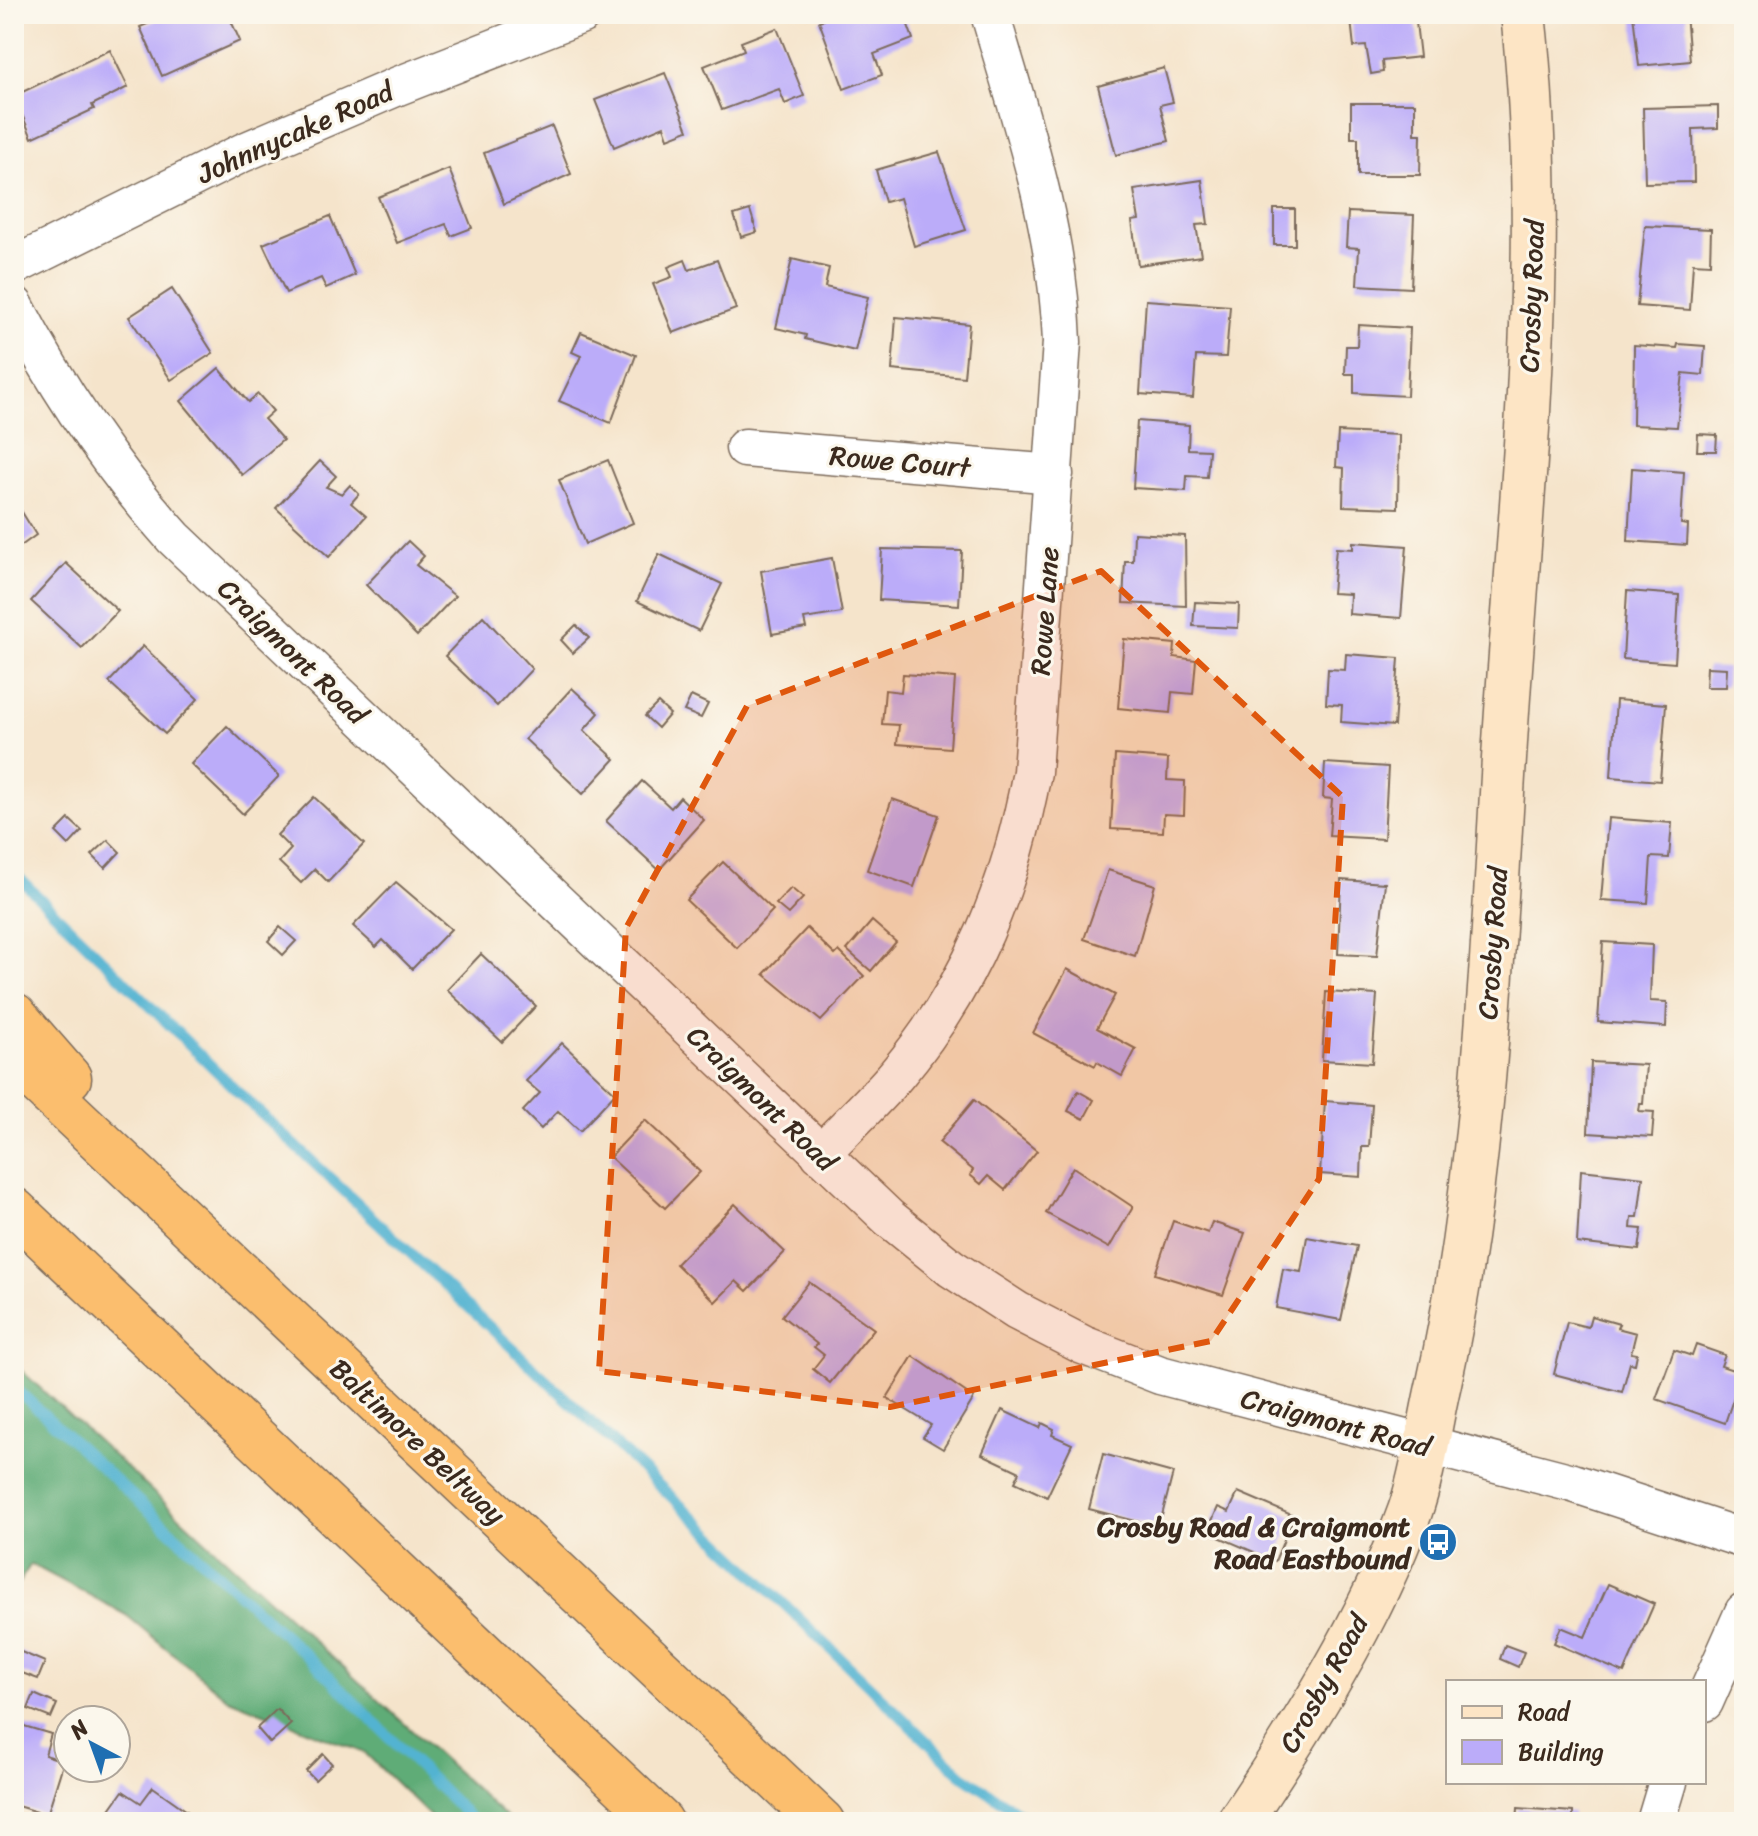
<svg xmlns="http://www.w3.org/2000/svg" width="1758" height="1836" font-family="Sriracha,sans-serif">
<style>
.forest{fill:#5eac77;stroke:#4c6b4a;stroke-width:2}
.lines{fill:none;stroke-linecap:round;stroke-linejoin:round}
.stream{stroke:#52b3d1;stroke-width:11}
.building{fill:#bbacf9}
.minor-casing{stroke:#7c6b5b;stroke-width:41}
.secondary-casing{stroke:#7c6b5b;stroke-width:47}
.motorway-casing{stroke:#7c6b5b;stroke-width:47}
.minor{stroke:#fff;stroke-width:38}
.secondary{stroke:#fde5c5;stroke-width:44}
.motorway{stroke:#fbbe6e;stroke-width:44}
.marked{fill:#df570d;fill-opacity:0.2;stroke:#df570d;stroke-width:6;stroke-dasharray:16 10;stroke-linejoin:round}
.labels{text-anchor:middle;stroke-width:6;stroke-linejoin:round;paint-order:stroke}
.street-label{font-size:28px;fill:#3b2a1e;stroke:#fbf7ec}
.poi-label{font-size:28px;font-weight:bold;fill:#3b2a1e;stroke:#fbf7ec;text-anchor:end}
</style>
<rect width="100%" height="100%" fill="#fbf7ec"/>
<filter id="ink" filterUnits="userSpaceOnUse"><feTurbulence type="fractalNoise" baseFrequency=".0125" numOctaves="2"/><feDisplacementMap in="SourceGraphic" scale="16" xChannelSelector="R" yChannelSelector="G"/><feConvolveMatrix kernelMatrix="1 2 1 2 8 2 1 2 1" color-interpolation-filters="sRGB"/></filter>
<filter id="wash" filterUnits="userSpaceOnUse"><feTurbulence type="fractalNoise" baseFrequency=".006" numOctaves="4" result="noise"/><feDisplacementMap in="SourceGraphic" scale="32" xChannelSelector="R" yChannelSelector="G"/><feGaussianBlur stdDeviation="1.8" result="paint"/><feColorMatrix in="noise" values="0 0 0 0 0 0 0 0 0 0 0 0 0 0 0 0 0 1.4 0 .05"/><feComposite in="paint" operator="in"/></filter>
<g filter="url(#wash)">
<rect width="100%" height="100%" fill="#f5e4cb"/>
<polygon class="forest" points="14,1364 511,1822 436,1822 365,1753 228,1699 125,1614 31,1564 14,1590"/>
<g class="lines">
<g class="stream">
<polyline points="14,873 239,1093 707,1530 962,1775 1033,1822"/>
<polyline points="14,1387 319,1667 474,1822"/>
</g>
</g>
<g id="blocks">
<g class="building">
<polygon points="171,14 228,14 240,41 162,76 140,27"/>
<polygon points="836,14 904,14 913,39 874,54 882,75 844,89 819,21"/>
<polygon points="1363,14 1415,14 1420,57 1382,61 1383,72 1371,74 1366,46 1354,47 1351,20 1363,18"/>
<polygon points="1633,14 1686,14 1690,61 1639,66"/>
<polygon points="777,28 804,96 785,104 779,89 722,110 704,66 744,50 741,42"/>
<polygon points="110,50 128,87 92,105 94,109 32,138 14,96"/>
<polygon points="1164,68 1173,102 1160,105 1169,141 1116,155 1098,86"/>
<polygon points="665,73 688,130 668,138 664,126 614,147 595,100"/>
<polygon points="1351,103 1415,103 1415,134 1421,134 1420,175 1358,175 1358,138 1351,138"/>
<polygon points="1718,106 1718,128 1693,129 1694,182 1645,183 1643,108"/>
<polygon points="552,126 571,174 504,204 484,153"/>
<polygon points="939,152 966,230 914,246 900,198 885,202 876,170"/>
<polygon points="449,169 472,228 451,236 446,224 397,243 378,197"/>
<polygon points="1202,180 1208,224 1196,225 1201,256 1138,265 1132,221 1139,220 1134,190"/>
<rect x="1274" y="209" width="21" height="36"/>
<polygon points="750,210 757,232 741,237 734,215"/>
<polygon points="1348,212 1414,215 1411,288 1357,285 1359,248 1346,247"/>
<polygon points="330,216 355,275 326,288 321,278 286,293 263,244"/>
<polygon points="1645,226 1711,229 1710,264 1693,263 1690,310 1637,306"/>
<polygon points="792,259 829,268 825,287 868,297 855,351 805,339 806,335 776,328"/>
<polygon points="685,260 689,270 717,260 736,309 673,333 653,284 672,277 668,267"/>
<polygon points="172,289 213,353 171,380 129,317"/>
<polygon points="1146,300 1230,306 1226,357 1196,356 1193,398 1140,394"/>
<polygon points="896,317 969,324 964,377 892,370"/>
<polygon points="1358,325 1410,328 1407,396 1354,393 1354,374 1345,374 1346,346 1357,346"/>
<polygon points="581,332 636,355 611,423 559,401 581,356 572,352"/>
<polygon points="1678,344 1705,346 1703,375 1683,373 1677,427 1633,425 1634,345 1677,348"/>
<polygon points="219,368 248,402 258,394 273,411 264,419 283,440 242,475 181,401"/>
<polygon points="1137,421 1189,425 1188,449 1209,450 1207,477 1187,476 1186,491 1133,488"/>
<polygon points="1338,432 1399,435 1398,508 1343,506 1344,468 1336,467"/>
<polygon points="1698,434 1717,435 1716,451 1697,451"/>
<polygon points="608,460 633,523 585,544 559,480"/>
<polygon points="320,461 336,476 326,487 342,494 350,485 359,494 351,503 366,516 329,557 276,508"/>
<polygon points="1632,468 1684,472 1681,524 1688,525 1687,545 1628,541"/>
<polygon points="14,499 36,535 14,551"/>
<polygon points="1134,533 1185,536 1186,606 1123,603 1125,561 1133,561"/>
<polygon points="408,541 424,556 416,565 455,596 417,636 366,585"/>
<polygon points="1353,542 1407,546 1401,618 1349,614 1350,594 1332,593 1336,548 1353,549"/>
<polygon points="882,549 962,551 959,605 879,600"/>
<polygon points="659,554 722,584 699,631 637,601"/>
<polygon points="832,558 842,613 804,619 806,628 772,634 761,571"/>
<polygon points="66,563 118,611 82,648 31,601"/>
<polygon points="1627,591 1679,595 1675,663 1623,659"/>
<polygon points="1195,602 1239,604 1238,628 1193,626"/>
<polygon points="483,616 532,669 497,706 445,656"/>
<polygon points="576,625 589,638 573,653 561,640"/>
<polygon points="1124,639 1175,644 1174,657 1196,660 1193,694 1172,692 1170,713 1118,708"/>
<polygon points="143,646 198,699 165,734 109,682"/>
<polygon points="1346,654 1399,658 1394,726 1341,722 1342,705 1326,704 1328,669 1345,670"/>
<polygon points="1707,667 1727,668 1726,687 1706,687"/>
<polygon points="903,674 955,678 950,748 897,744 899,725 882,724 885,690 901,692"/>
<polygon points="572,688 599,713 584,730 615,759 583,794 525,739"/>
<polygon points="691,696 708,704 701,718 684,711"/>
<polygon points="1616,700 1666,704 1660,781 1611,777"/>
<polygon points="658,703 670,714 658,728 645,716"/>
<polygon points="227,726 279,776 243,814 191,764"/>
<polygon points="1115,755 1168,759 1167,780 1185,781 1184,815 1164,814 1163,832 1111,829"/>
<polygon points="1325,763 1388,767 1384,839 1329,836 1332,799 1323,798"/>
<polygon points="642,781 671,808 680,797 704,820 659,870 606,821"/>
<polygon points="314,797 364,844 328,882 315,869 301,883 279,862 291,849 277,835"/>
<polygon points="892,799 939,815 914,887 867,870"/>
<polygon points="1608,818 1672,823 1669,858 1651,857 1648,903 1601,900"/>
<polygon points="69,819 82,831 69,845 56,832"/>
<polygon points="108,840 120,852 105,868 92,855"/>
<polygon points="723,862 773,910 737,948 686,900"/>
<polygon points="1108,870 1155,885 1135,956 1084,939"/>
<polygon points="1341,880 1385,883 1377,956 1338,954"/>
<polygon points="396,882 451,929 412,969 383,940 376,947 353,926"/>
<polygon points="791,888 803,898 788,914 776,904"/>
<polygon points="872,921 896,942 871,971 847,950"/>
<polygon points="280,927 296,941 283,955 268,941"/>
<polygon points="807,928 835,955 839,951 864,976 821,1021 764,974"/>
<polygon points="1603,942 1652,945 1650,1001 1667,1002 1666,1027 1598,1022"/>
<polygon points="481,954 536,1006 502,1042 447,990"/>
<polygon points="1067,969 1115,995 1097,1028 1136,1049 1122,1076 1097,1062 1095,1066 1033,1033"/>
<polygon points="1326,992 1377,995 1372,1063 1322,1060"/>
<polygon points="562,1043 615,1093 580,1131 558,1111 541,1129 523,1111 540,1093 526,1081"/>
<polygon points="1591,1062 1646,1065 1643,1104 1640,1104 1639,1111 1654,1112 1652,1137 1588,1133"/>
<polygon points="1078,1091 1094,1100 1084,1119 1068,1111"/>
<polygon points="974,1100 1037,1151 1005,1190 988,1176 981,1184 970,1175 973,1170 939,1142"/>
<polygon points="1325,1101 1372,1105 1369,1147 1362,1147 1361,1177 1320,1174"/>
<polygon points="645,1120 700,1172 665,1208 610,1157"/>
<polygon points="1073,1167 1133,1207 1109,1248 1046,1213"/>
<polygon points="1581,1170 1643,1177 1638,1217 1632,1217 1631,1228 1642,1229 1639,1250 1577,1243"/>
<polygon points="735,1204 785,1252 747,1291 736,1281 715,1302 676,1264"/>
<polygon points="1173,1221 1208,1233 1212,1222 1245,1233 1223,1295 1155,1274"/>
<polygon points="1307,1237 1357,1246 1341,1320 1276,1308 1283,1269 1301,1272"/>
<polygon points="809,1282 874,1329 830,1383 813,1369 824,1355 814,1347 817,1344 782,1316"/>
<polygon points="1591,1316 1619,1324 1617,1328 1636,1333 1631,1353 1637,1354 1635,1364 1630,1363 1622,1392 1554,1374 1567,1322 1588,1327"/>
<polygon points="1696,1345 1725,1355 1721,1366 1742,1373 1725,1423 1656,1399 1674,1350 1692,1356"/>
<polygon points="913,1356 974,1398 943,1449 923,1437 931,1425 887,1398"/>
<polygon points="1002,1410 1040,1428 1042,1423 1054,1429 1052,1435 1072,1444 1047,1497 1015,1482 1020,1472 982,1454"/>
<polygon points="1103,1454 1173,1473 1159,1527 1089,1509"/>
<polygon points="1238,1492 1294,1516 1275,1561 1207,1532 1218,1507 1229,1512"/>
<polygon points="1608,1584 1654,1604 1624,1673 1554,1643 1561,1627 1585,1637"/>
<polygon points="1505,1645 1524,1652 1518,1667 1500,1659"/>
<polygon points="14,1649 45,1662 38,1679 14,1670"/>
<polygon points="34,1694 57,1704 51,1718 28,1709"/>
<polygon points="277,1709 291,1724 270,1743 257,1728"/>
<polygon points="14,1723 51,1734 45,1755 64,1761 47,1815 14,1805"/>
<polygon points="323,1754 332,1764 315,1780 306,1771"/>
<polygon points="153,1787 187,1811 179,1822 101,1822 123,1791 141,1803"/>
<polygon points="1518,1808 1573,1812 1573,1822 1517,1822"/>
</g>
</g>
</g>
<g filter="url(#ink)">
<use href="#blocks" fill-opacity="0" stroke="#7c6b5b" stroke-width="2"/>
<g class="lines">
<g class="minor-casing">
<g id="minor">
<polyline points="14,266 242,153 398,86 582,14"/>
<path d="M14,305C59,391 109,466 174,538L889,1218L951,1268L1017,1311L1083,1345L1160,1375L1573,1483L1744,1539"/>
<polyline points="745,448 1054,474"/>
<path d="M820,1154C845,1128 873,1102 896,1075C972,985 1011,886 1032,772L1062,342C1058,228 1022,122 990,14"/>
<polyline points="1704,1702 1744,1612"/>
<polyline points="1656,1822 1668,1782"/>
</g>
</g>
<g class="secondary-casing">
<path id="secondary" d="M1239,1822C1303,1727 1371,1619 1410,1511C1424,1471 1429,1425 1439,1383C1485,1173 1492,957 1505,742C1520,501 1550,256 1523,14"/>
</g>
<g class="motorway-casing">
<g id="motorway">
<polyline points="14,1015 69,1078"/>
<polyline points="14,1060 822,1822"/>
<polyline points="14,1210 661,1822"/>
</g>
</g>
<use href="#minor" class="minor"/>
<use href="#secondary" class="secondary"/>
<use href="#motorway" class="motorway"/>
</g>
</g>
<path class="marked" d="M1101,571L1343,797L1319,1179L1211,1341L890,1407L599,1371L626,928L747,706Z"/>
<defs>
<g id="bus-disc" transform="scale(2)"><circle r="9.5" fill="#1f6fb2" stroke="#fbf7ec"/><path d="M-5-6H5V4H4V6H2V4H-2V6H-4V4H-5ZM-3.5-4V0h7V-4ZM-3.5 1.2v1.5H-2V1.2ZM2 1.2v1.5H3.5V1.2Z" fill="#fff"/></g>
</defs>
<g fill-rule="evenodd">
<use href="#bus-disc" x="1438" y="1542"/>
</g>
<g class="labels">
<g class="street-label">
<text transform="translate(295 132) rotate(-24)" y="10">Johnnycake Road</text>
<text transform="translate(1531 296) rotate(-88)" y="10">Crosby Road</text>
<text transform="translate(900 461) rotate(5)" y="10">Rowe Court</text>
<text transform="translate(1044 611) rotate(-86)" y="10">Rowe Lane</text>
<text transform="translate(293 651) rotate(44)" y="10">Craigmont Road</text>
<text transform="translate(1492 943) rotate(-86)" y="10">Crosby Road</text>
<text transform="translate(762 1098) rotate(44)" y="10">Craigmont Road</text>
<text transform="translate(1336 1422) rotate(15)" y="10">Craigmont Road</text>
<text transform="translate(418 1441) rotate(43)" y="10">Baltimore Beltway</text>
<text transform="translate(1323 1683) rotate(-61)" y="10">Crosby Road</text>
</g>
<g class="poi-label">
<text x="1410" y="1536">Crosby Road &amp; Craigmont<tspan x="1410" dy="32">Road Eastbound</tspan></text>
</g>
</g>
<rect width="1758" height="1836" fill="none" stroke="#fbf7ec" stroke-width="48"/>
<rect x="1446" y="1680" width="260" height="104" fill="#fbf7ec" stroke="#aea59a" stroke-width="2"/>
<rect x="1462" y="1706" width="40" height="12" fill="#fde5c5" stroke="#aea59a" stroke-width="2"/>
<text x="1518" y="1720" font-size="24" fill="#3b2a1e">Road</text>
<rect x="1462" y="1740" width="40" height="24" fill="#bbacf9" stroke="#aea59a" stroke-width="2"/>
<text x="1518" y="1760" font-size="24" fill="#3b2a1e">Building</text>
<g transform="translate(92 1744) rotate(319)"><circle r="38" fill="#fbf7ec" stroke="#aea59a" stroke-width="2"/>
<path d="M0-6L14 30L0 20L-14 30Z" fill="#1f6fb2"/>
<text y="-12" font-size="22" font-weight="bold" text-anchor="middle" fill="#3b2a1e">N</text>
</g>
</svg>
